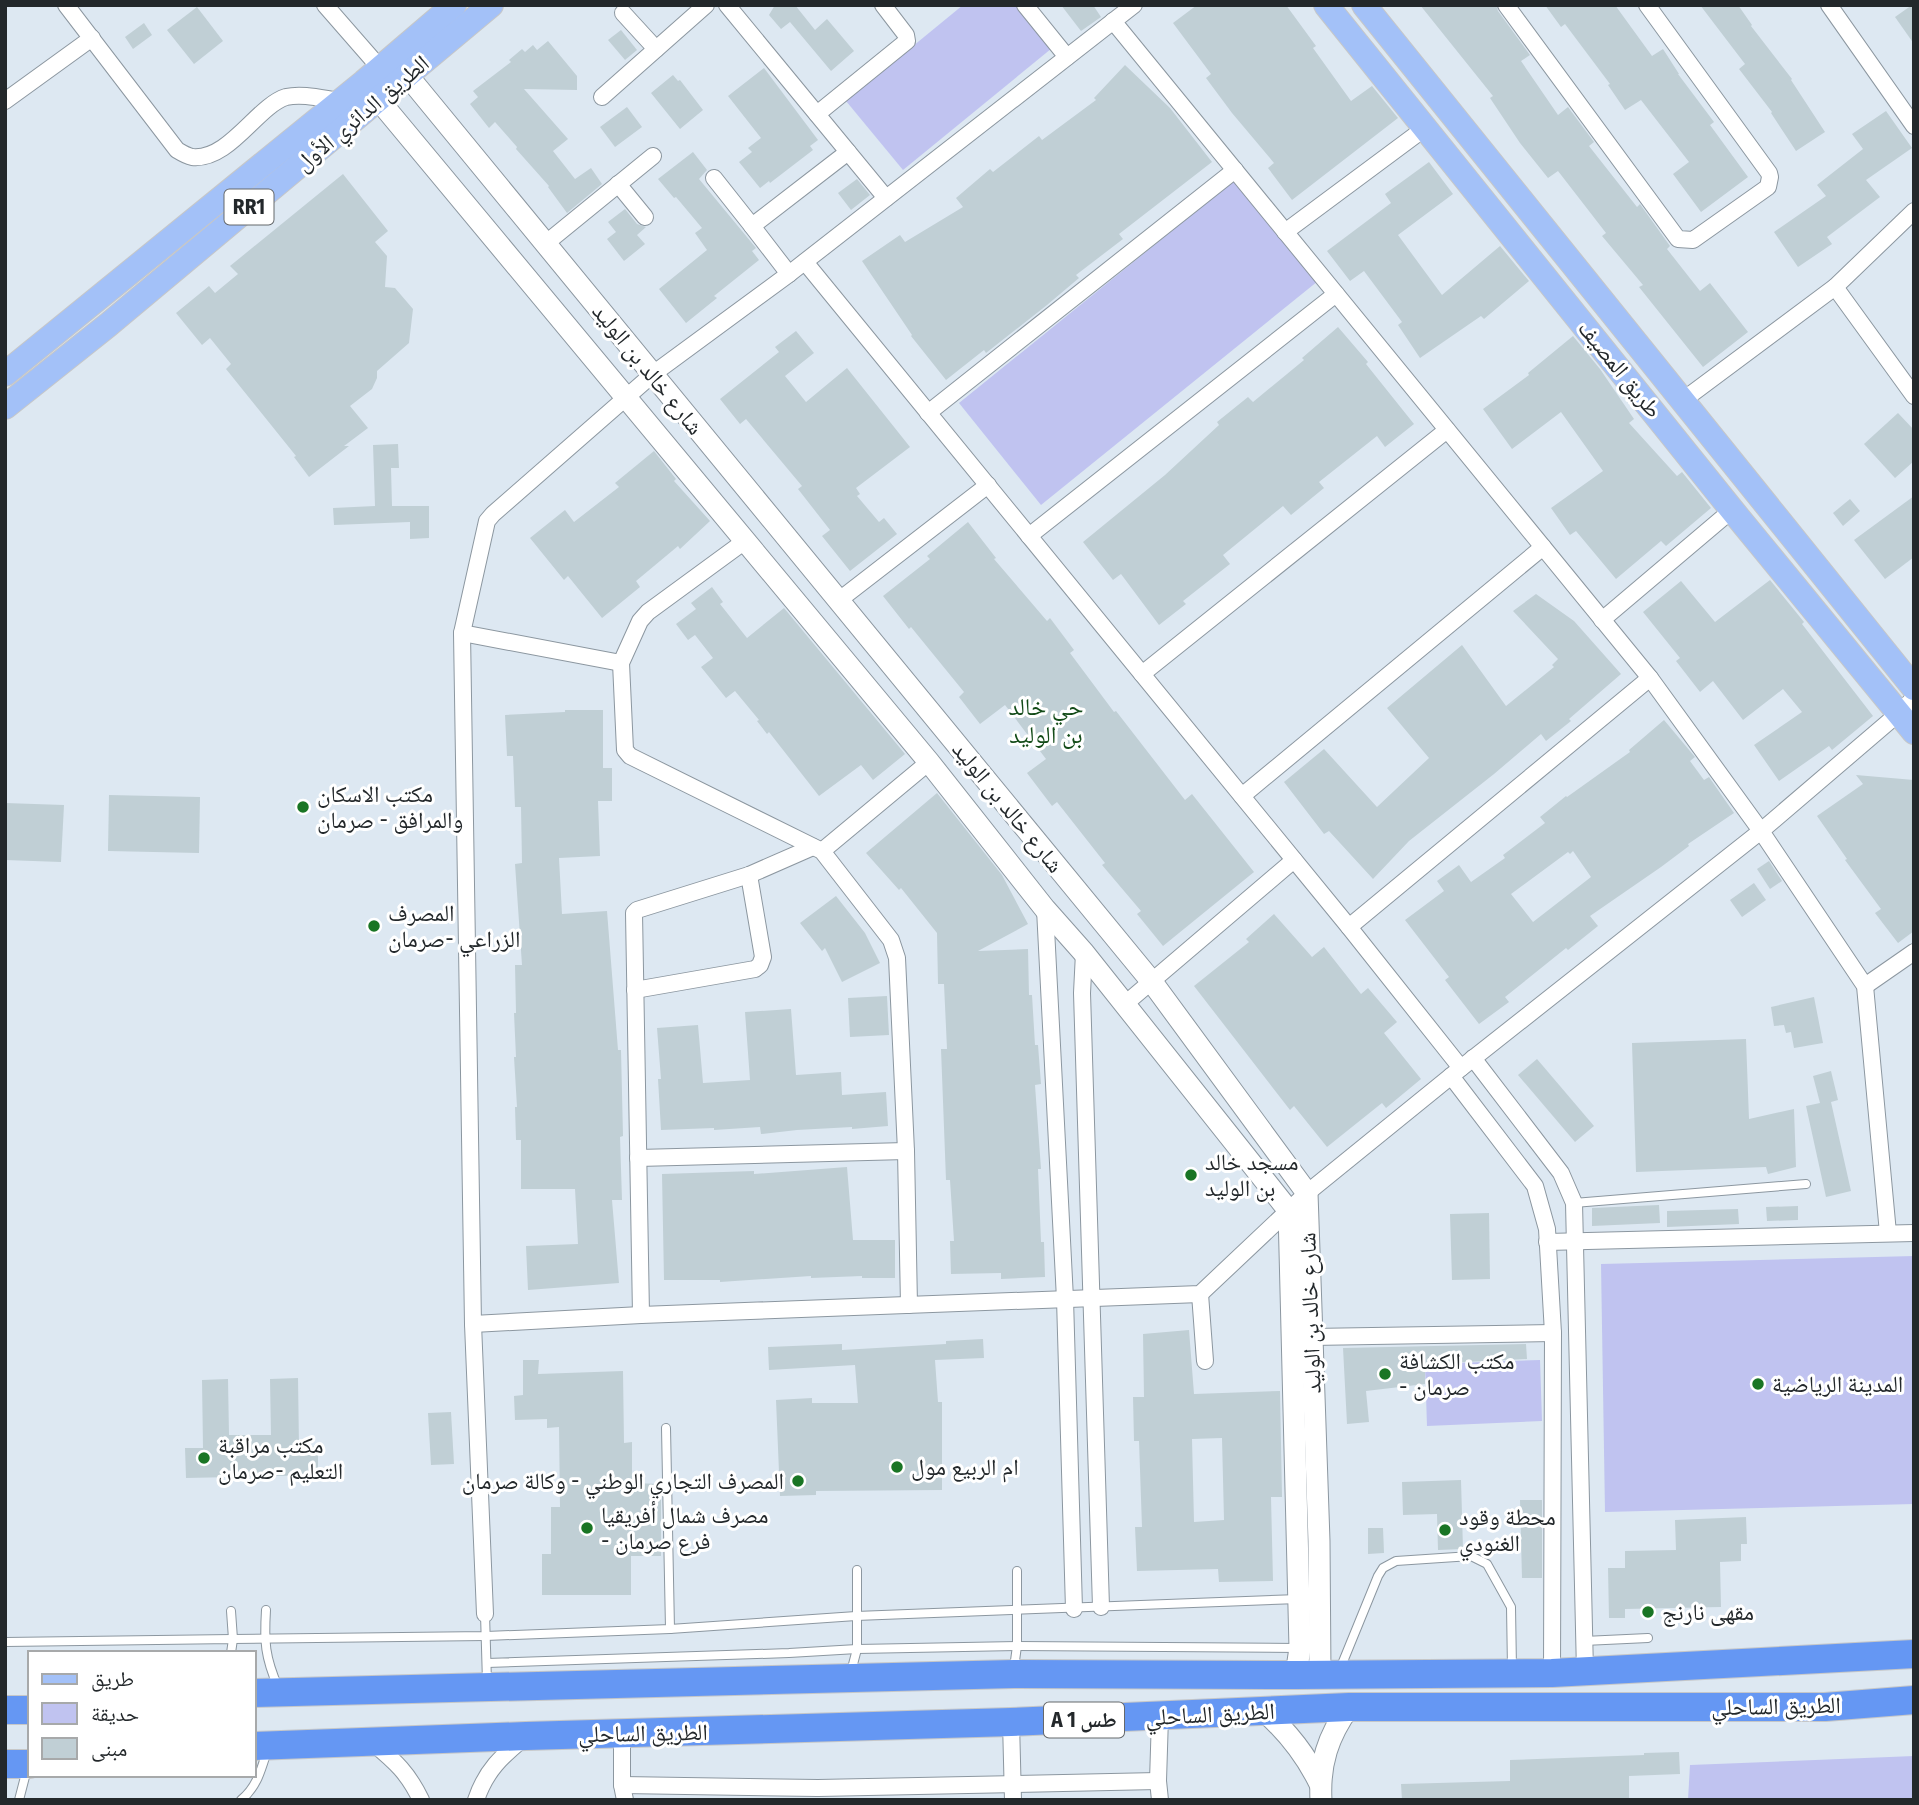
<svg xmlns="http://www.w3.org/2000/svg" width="1919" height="1805" font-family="'Fira Sans Condensed','Noto Naskh Arabic',sans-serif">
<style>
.green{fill:#c0c3f0}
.building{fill:#c0cfd5;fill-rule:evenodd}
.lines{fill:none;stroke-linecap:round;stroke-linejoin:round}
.lane-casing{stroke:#8c97a0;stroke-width:10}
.street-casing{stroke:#8c97a0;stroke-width:18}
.secondary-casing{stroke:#8c97a0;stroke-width:23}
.primary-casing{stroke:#c6c7c8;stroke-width:26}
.highway-casing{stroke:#c6c7c8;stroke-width:30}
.lane{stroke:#fff;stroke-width:8}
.street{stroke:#fff;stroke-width:16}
.secondary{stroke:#fff;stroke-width:21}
.primary{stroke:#a3c1f8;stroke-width:24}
.highway{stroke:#6597f3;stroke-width:28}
.poi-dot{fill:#197524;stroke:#fff;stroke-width:2.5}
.labels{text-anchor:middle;stroke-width:6;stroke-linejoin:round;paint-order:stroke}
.shield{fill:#fff;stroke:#65686b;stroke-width:2}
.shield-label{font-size:21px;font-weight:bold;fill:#23282b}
.street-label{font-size:23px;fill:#23282b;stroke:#fff}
.poi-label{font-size:23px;fill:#23282b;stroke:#fff;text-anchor:start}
.neighbourhood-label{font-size:24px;fill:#134b18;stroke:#fff}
</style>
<rect width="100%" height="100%" fill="#dde8f2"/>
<g class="green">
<polygon points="963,5 1025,5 1057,44 903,170 846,101"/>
<polygon points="1241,175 1323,277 1041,505 959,403"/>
<polygon points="1914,1256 1914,1504 1605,1512 1601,1264"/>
<polygon points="1540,1360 1542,1421 1427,1426 1425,1364"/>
<polygon points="1914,1756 1914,1800 1688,1800 1690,1765"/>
</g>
<g class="building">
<polygon points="775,5 795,5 815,30 827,19 854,51 831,71 790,22 781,29 769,15"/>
<polygon points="1061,5 1093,5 1101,17 1081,31"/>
<polygon points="1197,5 1286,5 1316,46 1313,48 1351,101 1372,86 1398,118 1292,200 1268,168 1274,163 1232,113 1206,78 1211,74 1173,23"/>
<polygon points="1420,5 1496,5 1498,11 1530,55 1521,61 1558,115 1568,107 1594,142 1589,146 1637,207 1640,204 1670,246 1667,249 1700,291 1710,283 1748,332 1703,367 1639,287 1643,285 1602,236 1606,233 1558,171 1548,178 1520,143 1490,98 1493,96"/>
<polygon points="1545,5 1615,5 1652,56 1663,49 1679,74 1678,74 1714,122 1710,125 1748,177 1701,212 1673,174 1689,162 1641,100 1625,110 1608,85 1610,84 1565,24 1561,27"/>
<polygon points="1700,5 1738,5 1752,25 1751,26 1792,79 1791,80 1825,132 1796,151 1771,113 1772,112 1739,69 1745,64"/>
<polygon points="1912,5 1914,5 1914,44 1895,17"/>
<polygon points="197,7 223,41 194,64 167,30"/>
<polygon points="144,23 152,35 133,49 125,37"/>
<polygon points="621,30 637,50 625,60 608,40"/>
<polygon points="548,41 577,76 577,90 524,89 568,139 553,151 575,179 591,168 602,184 567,213 548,187 549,186 516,149 517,147 495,122 489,128 470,104 478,97 473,91 511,62 509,60 522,49 525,52 533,45 537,50"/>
<polygon points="1125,65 1170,108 1212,162 1119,234 1123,239 1076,275 1079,278 1047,305 986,353 984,350 946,380 911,336 912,335 862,261 900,235 905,242 963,207 956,198 990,169 993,172 1039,136 1042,140 1096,100 1094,98"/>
<polygon points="764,68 818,140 810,146 813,150 770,183 769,181 760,188 739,162 752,152 748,148 761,138 728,96"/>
<polygon points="673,75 678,81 680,80 703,110 680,129 651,93"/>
<polygon points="627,107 642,127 615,147 600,127"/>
<polygon points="1886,111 1912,148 1866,180 1880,197 1827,237 1832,244 1798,267 1774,232 1826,196 1817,185 1863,149 1852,134"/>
<polygon points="693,152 707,170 699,179 756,248 752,251 759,260 714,296 717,298 686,323 659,289 707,250 695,233 702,228 676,197 674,198 658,179"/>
<polygon points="1429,162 1453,194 1398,235 1442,295 1500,246 1529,281 1484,319 1481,316 1420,358 1398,325 1402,322 1364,271 1350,281 1327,251 1391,203 1385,194"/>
<polygon points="343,174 388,231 375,242 387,256 385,287 395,288 413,309 409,343 377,371 377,378 372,389 350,406 368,428 344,446 349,446 309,477 294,457 296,456 226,369 231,364 210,338 202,345 176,313 209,286 215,293 238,274 230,266"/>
<polygon points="857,179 870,195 851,210 838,193"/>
<polygon points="625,209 637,224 646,227 637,235 645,244 624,261 607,239 616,232 608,222"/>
<polygon points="1338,327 1368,362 1366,364 1414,424 1385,447 1377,436 1319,482 1324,488 1291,515 1283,506 1223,555 1230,564 1183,601 1186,604 1159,625 1121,574 1113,580 1083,542 1165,475 1219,425 1217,422 1248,397 1253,402 1304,360 1302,358"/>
<polygon points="796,331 814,353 785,376 806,402 847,368 910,447 856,488 860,494 857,496 879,522 884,518 897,534 850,571 822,536 830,530 798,489 802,486 746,419 740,424 720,399 779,352 775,347"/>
<polygon points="1573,336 1600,369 1634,419 1629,423 1677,476 1682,472 1711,508 1666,546 1661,541 1616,579 1576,531 1570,535 1551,508 1603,471 1561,412 1512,449 1483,409 1529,375 1528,373"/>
<polygon points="1898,413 1914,430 1914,461 1895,478 1864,444"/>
<polygon points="398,444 399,468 391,468 392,506 429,506 429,538 410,539 410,522 334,525 333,508 375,506 373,445"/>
<polygon points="654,451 676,479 674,481 710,521 680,549 678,546 636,581 640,587 602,618 568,576 564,580 530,538 565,510 574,522 619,487 615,483"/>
<polygon points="1914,496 1914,557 1885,579 1854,540"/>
<polygon points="1850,499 1860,511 1843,526 1833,513"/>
<polygon points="968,522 996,558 994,559 1047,621 1050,618 1074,650 1070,653 1114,712 1116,711 1185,800 1192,794 1254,872 1163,946 1137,914 1141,911 1102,865 1105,863 1057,802 1052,806 1027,773 1046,759 1005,705 980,724 959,697 964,692 911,627 909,629 883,596 930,559 927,556"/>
<polygon points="1770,580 1804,622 1802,624 1873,716 1832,750 1829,746 1779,781 1754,745 1802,712 1783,689 1743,720 1713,681 1700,692 1676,661 1680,658 1643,612 1681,581 1715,622"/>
<polygon points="712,587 723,602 720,604 747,638 784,608 905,754 873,780 861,765 819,796 769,732 767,734 757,721 759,720 735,691 726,698 701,667 713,658 695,635 688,640 676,624 696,609 691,603"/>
<polygon points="1536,594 1574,621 1621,674 1569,719 1571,721 1546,741 1541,734 1494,774 1409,841 1373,879 1329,831 1324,834 1284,782 1324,749 1377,807 1429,758 1387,708 1462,645 1506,706 1554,667 1552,665 1558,659 1513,611"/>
<polygon points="565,710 603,710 603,768 612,768 612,801 598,801 600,856 559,858 562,914 607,911 618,1050 621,1050 623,1136 620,1137 622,1200 612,1200 619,1283 528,1290 526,1246 578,1244 575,1189 521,1189 521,1140 516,1140 515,1107 517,1107 514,1057 516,1057 514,1013 516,1013 515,965 522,965 515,864 522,863 521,807 515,807 513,756 507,756 505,715 565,712"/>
<path d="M1664,720L1695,757L1690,761L1704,780L1709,777L1734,813L1688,844L1689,846L1661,867L1590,916L1598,926L1568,950L1566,948L1505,997L1509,1002L1479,1024L1445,980L1449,977L1405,920L1444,891L1437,881L1459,865L1471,882L1505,858L1503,855L1545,823L1540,817L1566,796L1567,797L1630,752L1629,750ZM1573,851L1591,877L1533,922L1511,894L1568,852L1570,854Z"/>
<polygon points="1856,775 1914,780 1914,931 1898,943 1875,913 1881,909 1845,860 1847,859 1817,816 1863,784"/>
<polygon points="937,793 1002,875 1028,924 978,951 1028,949 1029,995 1032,995 1035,1045 1038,1045 1041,1084 1035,1085 1041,1169 1038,1169 1041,1242 1044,1242 1045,1277 1001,1279 1001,1273 951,1274 950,1241 954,1241 950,1180 946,1180 941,1049 947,1049 944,984 938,984 937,933 901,888 899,890 866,853"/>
<polygon points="109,795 200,797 199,853 108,851"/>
<polygon points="5,803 64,805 61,862 5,860"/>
<polygon points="1769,861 1782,881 1770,889 1757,869"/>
<polygon points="1754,883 1766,900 1742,917 1730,900"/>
<polygon points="836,896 865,933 880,963 842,982 825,948 822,951 800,923"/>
<polygon points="1274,914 1312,957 1324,947 1361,994 1368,988 1397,1022 1384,1033 1421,1079 1386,1108 1382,1103 1327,1147 1294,1106 1290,1110 1194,986 1249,942 1246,939"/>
<polygon points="887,996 889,1035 850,1037 848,998"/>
<polygon points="1814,997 1823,1043 1794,1048 1791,1032 1786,1033 1784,1025 1774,1026 1771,1007"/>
<polygon points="791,1009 796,1075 841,1072 842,1095 886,1092 888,1126 852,1129 852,1127 797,1130 761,1134 760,1127 714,1130 714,1128 661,1130 658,1079 661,1079 657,1028 698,1025 703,1083 750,1080 745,1012"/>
<polygon points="1746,1039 1749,1119 1794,1109 1796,1167 1768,1174 1766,1167 1636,1172 1632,1043"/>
<polygon points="1537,1059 1594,1126 1575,1142 1518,1075"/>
<polygon points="1831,1071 1838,1100 1831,1102 1851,1191 1826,1197 1806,1106 1820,1103 1813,1076"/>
<polygon points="847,1167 853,1240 895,1240 895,1278 862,1278 862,1276 811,1278 811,1276 720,1282 720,1280 664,1280 662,1174 754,1171 754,1174"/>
<polygon points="1659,1205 1660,1223 1592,1226 1592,1208"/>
<polygon points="1798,1206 1798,1220 1767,1221 1766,1207"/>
<polygon points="1738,1209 1739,1224 1667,1227 1667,1211"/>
<polygon points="1489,1213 1490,1279 1452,1280 1450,1214"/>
<path d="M1189,1330L1194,1394L1280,1391L1282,1497H1271L1273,1581L1219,1582L1218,1569L1137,1571L1135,1527H1142L1139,1441H1134L1133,1397H1144L1143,1334ZM1222,1438L1224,1520L1194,1522L1192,1439Z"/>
<polygon points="983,1339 984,1358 935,1360 938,1402 942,1402 942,1490 816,1491 816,1495 780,1496 776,1400 812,1398 812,1403 858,1403 855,1365 769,1370 768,1347 842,1344 842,1350 946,1344 946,1341"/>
<polygon points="1526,1344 1527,1359 1425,1364 1425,1384 1366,1391 1369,1422 1347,1424 1343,1348"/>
<polygon points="523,1360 539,1360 538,1374 623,1371 624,1443 632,1442 632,1483 661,1484 661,1556 631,1556 631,1595 542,1595 542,1554 551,1554 551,1507 560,1507 559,1427 547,1428 547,1419 515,1420 514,1396 523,1395"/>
<polygon points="298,1378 299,1447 318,1446 318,1475 186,1478 185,1448 203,1448 202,1380 228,1379 229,1435 271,1435 270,1379"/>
<polygon points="451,1412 454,1464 431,1465 428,1413"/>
<polygon points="1461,1480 1463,1549 1438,1550 1437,1514 1403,1515 1402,1482"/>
<polygon points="1520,1500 1542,1500 1542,1578 1522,1578"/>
<polygon points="1746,1517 1747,1544 1741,1544 1741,1561 1720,1562 1721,1607 1625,1609 1625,1618 1609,1618 1608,1568 1625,1568 1625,1551 1676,1550 1675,1520"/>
<polygon points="1368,1528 1383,1528 1384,1553 1368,1554"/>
<polygon points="1679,1752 1680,1774 1629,1776 1629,1800 1402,1800 1401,1784 1510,1781 1510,1760 1644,1755 1644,1753"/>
</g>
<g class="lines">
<g class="lane-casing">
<g id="lane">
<polyline points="1574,1203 1806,1184"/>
<polyline points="666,1428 670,1629"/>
<path d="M266,1610C264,1642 265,1657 278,1687"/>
<polyline points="231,1611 233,1639 486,1636 670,1629 856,1616 1299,1599"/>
<polyline points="485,1614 487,1682"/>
<polyline points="1584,1641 1648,1638"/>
<polyline points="5,1642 233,1639 231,1653"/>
<polyline points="487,1663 789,1653 857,1649 1017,1646 1299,1648"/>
<polyline points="1014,1668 1017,1646 1017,1571"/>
<polyline points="1340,1669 1378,1576 1383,1568 1396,1561 1471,1556 1487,1564 1511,1607 1512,1669"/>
<polyline points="851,1672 857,1649 857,1570"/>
<polyline points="19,1800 27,1769"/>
<path d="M241,1800C257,1787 261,1770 267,1751"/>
</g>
</g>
<g class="street-casing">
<g id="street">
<path d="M66,5L177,150C182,153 187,156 192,157C229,161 257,106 286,97C303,93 324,99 340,101"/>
<polyline points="325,5 380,68"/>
<polyline points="727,5 886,198"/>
<polyline points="1025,5 1067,57"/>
<polyline points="1506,5 1678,239 1693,240 1768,187 1770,177 1769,173 1647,5"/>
<polyline points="1829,5 1914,126"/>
<polyline points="623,13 656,49"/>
<polyline points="1113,21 1650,678 1761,831 1865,986 1888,1233"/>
<polyline points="602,97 706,5"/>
<polyline points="5,101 92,38"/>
<polyline points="817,114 907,41 906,35 883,5"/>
<polyline points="714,178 752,226 848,152"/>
<polyline points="618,184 645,217"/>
<polyline points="752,226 789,274"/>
<polyline points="1285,232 1425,128"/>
<polyline points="545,244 653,156"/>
<polyline points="805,262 1349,927 1461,1068"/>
<polyline points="1835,287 1914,396"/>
<polyline points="1682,401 1835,287 1914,211"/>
<polyline points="928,413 1235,170"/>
<polyline points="1029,536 1336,294"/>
<polyline points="745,541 648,612 640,621 621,663 625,750 630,756 822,851 891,940 897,958 906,1151 909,1305"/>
<polyline points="838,601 988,485"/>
<polyline points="1602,620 1732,510"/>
<polyline points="462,633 621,663"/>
<polyline points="1142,674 1447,430"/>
<polyline points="1242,796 1543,547"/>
<polyline points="822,851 929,762"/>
<polyline points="1045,909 1065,1299 1074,1609"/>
<polyline points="1349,927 1650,678"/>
<polyline points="1084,953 1082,993 1101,1607"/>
<polyline points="1865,986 1914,952"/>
<polyline points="635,990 755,969 760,965 763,957 749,875"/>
<polyline points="1125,1004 1294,860"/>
<polyline points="1473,1058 1561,1173 1574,1203 1585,1671"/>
<polyline points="1451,1076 1535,1186 1547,1229 1553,1333 1552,1673"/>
<polyline points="638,1158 906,1151"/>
<polyline points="1547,1242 1914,1233"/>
<polyline points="1200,1294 1205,1361"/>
<polyline points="641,1315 634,913 637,910 749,875 813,847"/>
<polyline points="473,1324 641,1315 1200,1294 1307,1193 1461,1068 1761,831 1899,713 1914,698"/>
<polyline points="1311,1337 1553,1333"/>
<polyline points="485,1614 473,1324 462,633 487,521 493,514 653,374 789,274 1134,5"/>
<polyline points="1011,1722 1013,1800"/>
<polyline points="622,1734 622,1785 625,1800"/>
<path d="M373,1743C396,1762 408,1773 421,1800"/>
<polyline points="622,1785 818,1788 1158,1781"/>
<path d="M476,1800C486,1770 502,1756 525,1737"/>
<polyline points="1160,1800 1158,1781 1160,1717"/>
</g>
</g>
<g class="secondary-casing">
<g id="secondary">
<polyline points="395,64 407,75 1152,982 1307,1193 1319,1541 1320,1674"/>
<polyline points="367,86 929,762 1045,909 1084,953 1289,1211 1300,1648 1296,1675"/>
<path d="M1263,1710C1288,1732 1306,1755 1320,1784"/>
<path d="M1321,1800C1319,1764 1328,1736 1349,1707"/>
</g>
</g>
<g class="primary-casing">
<g id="primary">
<polyline points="1326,5 1732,510 1914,732"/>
<polyline points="1364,5 1914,688"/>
<polyline points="5,374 364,82 454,5"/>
<polyline points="5,407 108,325 491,5"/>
</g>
</g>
<g class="highway-casing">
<g id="highway">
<polyline points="254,1693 1014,1674 1296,1675 1552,1673 1914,1654"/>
<polyline points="5,1710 30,1710"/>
<polyline points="254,1746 526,1736 1011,1722 1349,1707 1825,1707 1914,1700"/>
<polyline points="5,1764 30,1764"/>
</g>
</g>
<use href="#lane" class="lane"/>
<use href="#street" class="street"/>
<use href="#secondary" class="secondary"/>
<use href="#primary" class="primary"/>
<use href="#highway" class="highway"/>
</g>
<g class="poi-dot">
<circle cx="303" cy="807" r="7"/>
<circle cx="374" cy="926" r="7"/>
<circle cx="1191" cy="1175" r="7"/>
<circle cx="1385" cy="1374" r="7"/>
<circle cx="1758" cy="1384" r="7"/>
<circle cx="204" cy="1458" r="7"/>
<circle cx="897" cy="1467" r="7"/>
<circle cx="798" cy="1481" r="7"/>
<circle cx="587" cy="1528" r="7"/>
<circle cx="1445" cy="1530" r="7"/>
<circle cx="1648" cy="1612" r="7"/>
</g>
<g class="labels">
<g class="shield">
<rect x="224.5" y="189.5" width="49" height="35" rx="5"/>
<rect x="1044" y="1702.5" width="80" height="35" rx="5"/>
</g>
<g class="shield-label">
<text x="249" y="214">RR1</text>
<text x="1084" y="1727">A 1 طس</text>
</g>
<g class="street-label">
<text transform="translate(362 113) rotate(-40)" y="8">الطريق الدائري الأول</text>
<text transform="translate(648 369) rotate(51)" y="8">شارع خالد بن الوليد</text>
<text transform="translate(1620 369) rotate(51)" y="8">طريق المصيف</text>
<text transform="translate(1008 807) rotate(51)" y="8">شارع خالد بن الوليد</text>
<text transform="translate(1310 1313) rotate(-92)" y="8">شارع خالد بن الوليد</text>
<text transform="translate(1776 1706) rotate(-1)" y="8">الطريق الساحلي</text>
<text transform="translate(1210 1714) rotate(-3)" y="8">الطريق الساحلي</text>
<text transform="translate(643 1733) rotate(-1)" y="8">الطريق الساحلي</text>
</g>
<g class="poi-label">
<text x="317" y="802">مكتب الاسكان<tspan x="317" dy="26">والمرافق - صرمان</tspan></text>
<text x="388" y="921">المصرف<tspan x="388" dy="26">الزراعي -صرمان</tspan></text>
<text x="1205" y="1170">مسجد خالد<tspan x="1205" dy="26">بن الوليد</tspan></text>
<text x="1399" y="1369">مكتب الكشافة<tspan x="1399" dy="26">- صرمان</tspan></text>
<text x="1772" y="1392">المدينة الرياضية</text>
<text x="218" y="1453">مكتب مراقبة<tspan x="218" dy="26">التعليم -صرمان</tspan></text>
<text x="911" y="1475">ام الربيع مول</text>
<text x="784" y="1489" text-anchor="end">المصرف التجاري الوطني - وكالة صرمان</text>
<text x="601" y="1523">مصرف شمال أفريقيا<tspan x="601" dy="26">- فرع صرمان</tspan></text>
<text x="1459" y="1525">محطة وقود<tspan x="1459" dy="26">الغنودي</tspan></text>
<text x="1662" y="1620">مقهى نارنج</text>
</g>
<g class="neighbourhood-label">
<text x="1046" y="715">حي خالد<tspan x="1046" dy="28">بن الوليد</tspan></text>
</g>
</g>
<rect width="1919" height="1805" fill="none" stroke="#23282b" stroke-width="14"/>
<rect x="28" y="1651" width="228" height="126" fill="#ffffff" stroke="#a7a9aa" stroke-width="2"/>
<rect x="42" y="1674" width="35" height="10" fill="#a3c1f8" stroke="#a7a9aa" stroke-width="2"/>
<text x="91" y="1686" font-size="21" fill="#23282b">طريق</text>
<rect x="42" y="1703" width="35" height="21" fill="#c0c3f0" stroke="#a7a9aa" stroke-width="2"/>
<text x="91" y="1721" font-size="21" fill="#23282b">حديقة</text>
<rect x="42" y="1738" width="35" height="21" fill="#c0cfd5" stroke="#a7a9aa" stroke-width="2"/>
<text x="91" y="1756" font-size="21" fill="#23282b">مبنى</text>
</svg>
